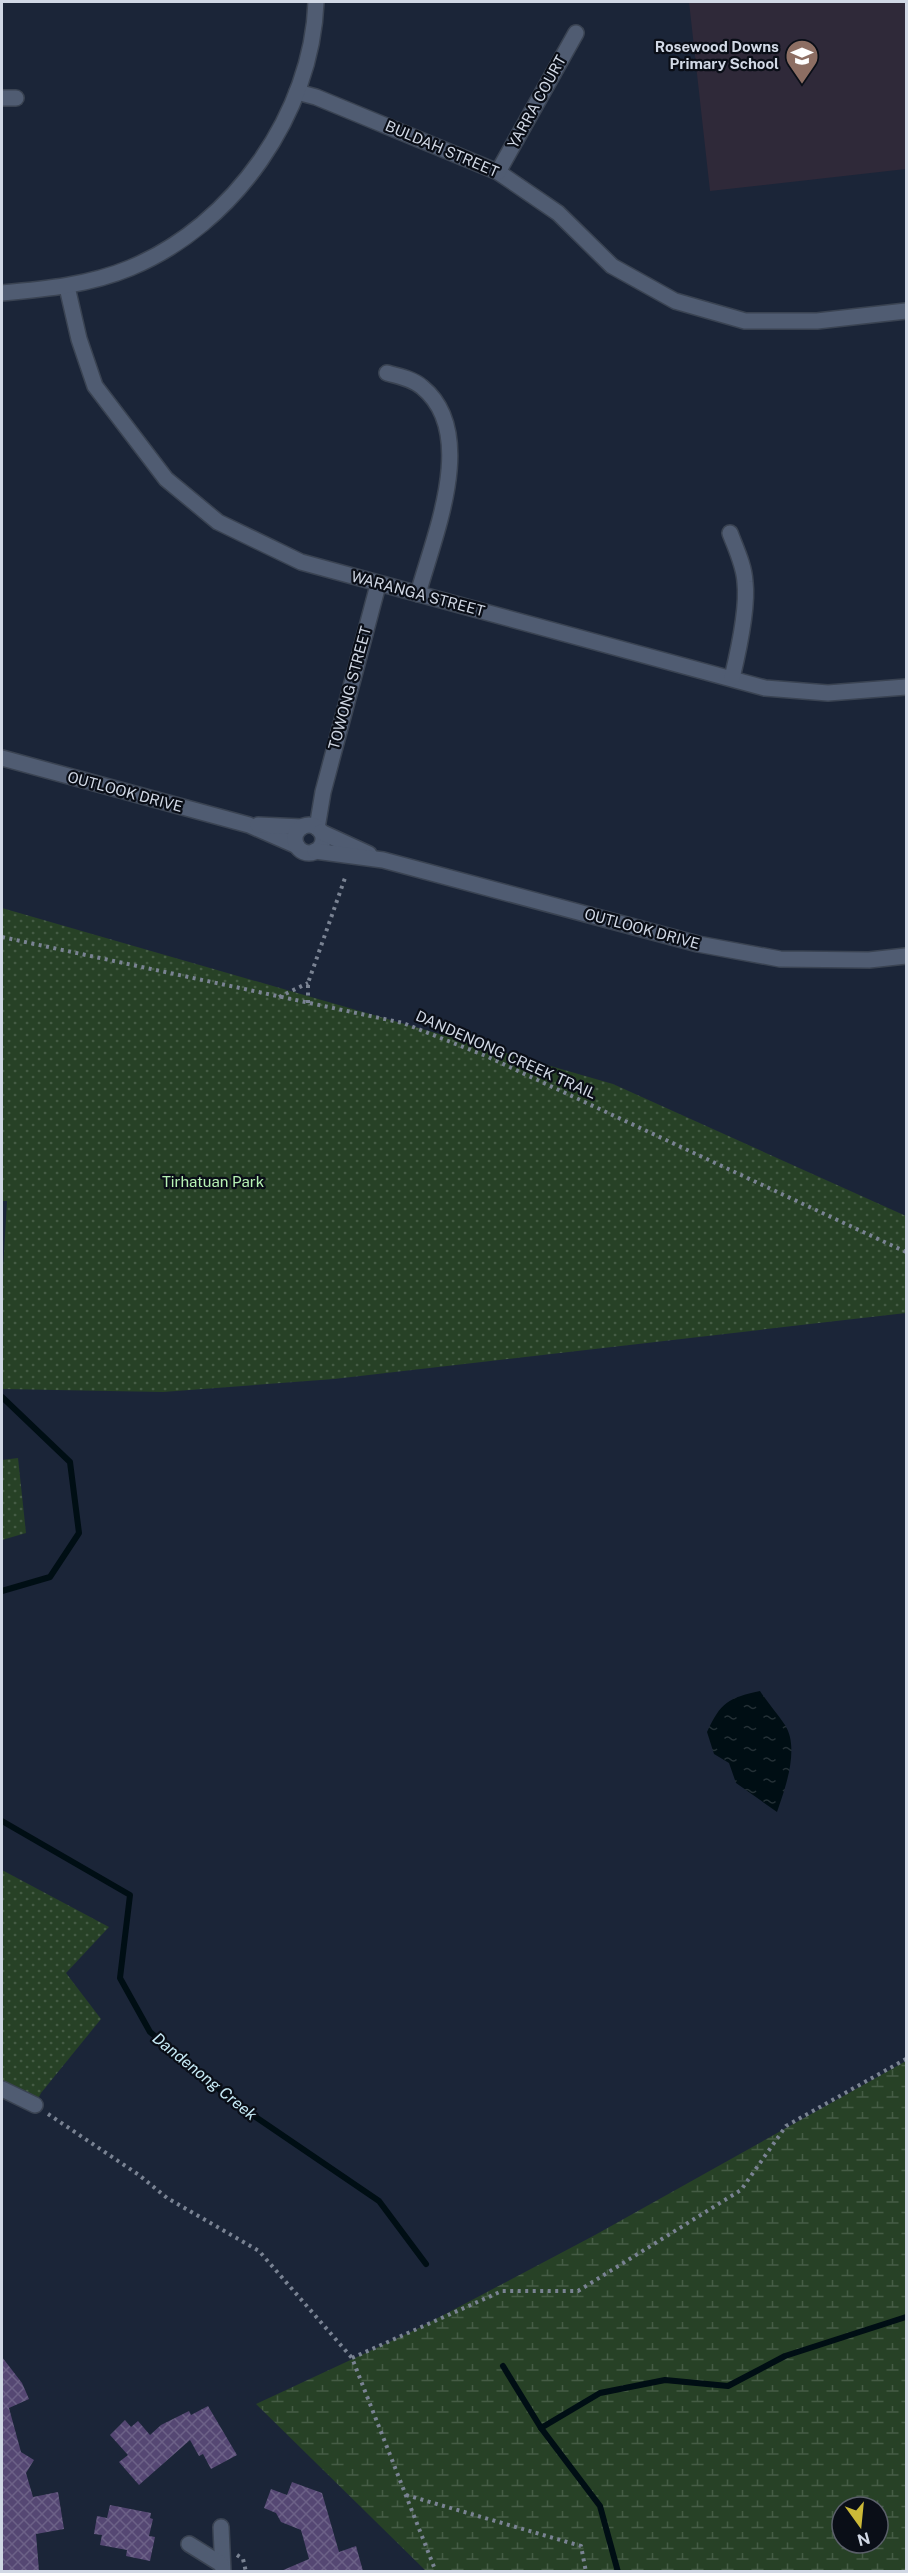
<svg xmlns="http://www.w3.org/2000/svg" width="908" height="2573" font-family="'Public Sans',sans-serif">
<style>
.education{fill:#2f2939}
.wetland{fill:url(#wetland-marsh);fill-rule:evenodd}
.park{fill:url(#park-dots)}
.water{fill:url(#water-ripples)}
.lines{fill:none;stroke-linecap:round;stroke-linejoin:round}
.stream{stroke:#000e14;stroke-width:6}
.building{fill:url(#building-cross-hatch)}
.minor-casing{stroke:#3a4352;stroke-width:18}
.tertiary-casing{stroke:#3a4352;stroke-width:18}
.path{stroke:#7a8393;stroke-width:4;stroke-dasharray:3 4.5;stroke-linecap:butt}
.minor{stroke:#505c72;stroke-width:15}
.tertiary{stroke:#505c72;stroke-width:15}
.labels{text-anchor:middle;stroke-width:4.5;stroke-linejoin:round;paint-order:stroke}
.poi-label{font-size:15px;font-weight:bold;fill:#d1d8e5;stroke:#0a0e17;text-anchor:end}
.street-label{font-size:15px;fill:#d1d8e5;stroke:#0a0e17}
.park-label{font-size:15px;fill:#b7f2b5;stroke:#0a0e17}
.water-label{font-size:16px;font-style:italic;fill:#c7eaf6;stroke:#0a0e17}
</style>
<defs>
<pattern id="wetland-marsh" width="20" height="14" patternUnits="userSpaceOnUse" patternTransform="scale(1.5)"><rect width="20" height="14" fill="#274126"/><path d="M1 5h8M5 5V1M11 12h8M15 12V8" fill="none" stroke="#455c45"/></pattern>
<pattern id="park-dots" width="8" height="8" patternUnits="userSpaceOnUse" patternTransform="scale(1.5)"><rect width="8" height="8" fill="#274126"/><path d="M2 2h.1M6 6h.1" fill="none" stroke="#455c45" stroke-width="1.8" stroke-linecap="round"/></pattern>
<pattern id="water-ripples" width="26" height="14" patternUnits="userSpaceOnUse" patternTransform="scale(1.5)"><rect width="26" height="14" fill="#000e14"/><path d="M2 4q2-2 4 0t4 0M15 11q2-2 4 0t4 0" fill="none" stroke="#243036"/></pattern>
<pattern id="building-cross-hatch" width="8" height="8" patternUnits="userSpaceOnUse" patternTransform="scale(1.5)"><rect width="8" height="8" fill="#554773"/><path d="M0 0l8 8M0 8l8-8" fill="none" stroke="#6c6187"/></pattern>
</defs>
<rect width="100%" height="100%" fill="#1b2538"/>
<polygon class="education" points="689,2 906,2 906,169 710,191"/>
<path class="wetland" d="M906,2061V2571H426L256,2404L417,2329L595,2235ZM842,2507H878V2543H842Z"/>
<g class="park">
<polygon points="2,908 613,1084 906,1216 906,1313 334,1379 163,1392 2,1389 2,1287 7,1201 2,1201"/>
<polygon points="18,1458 26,1533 2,1540 2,1460"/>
<polygon points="2,1870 109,1927 66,1973 101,2019 41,2093 35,2105 2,2089"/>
</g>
<path class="water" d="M760,1691C768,1703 777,1713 785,1725C800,1748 785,1789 777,1812L736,1783L729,1763L714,1754L707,1732C721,1702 728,1698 760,1691Z"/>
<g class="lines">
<g class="stream">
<polyline points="2,1397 70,1462 79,1533 50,1577 2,1591"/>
<polyline points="2,1821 130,1895 120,1978 150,2032 238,2105 379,2201 426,2264"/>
<polyline points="503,2366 541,2428 600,2393 665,2380 728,2386 785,2356 906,2317"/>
<polyline points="541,2428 600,2506 618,2572"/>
</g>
</g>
<g class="building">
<polygon points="2,2357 22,2383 29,2399 9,2408 21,2452 34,2460 26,2473 33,2497 58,2492 64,2529 36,2534 39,2571 2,2571"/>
<polygon points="208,2406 237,2455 211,2469 203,2454 199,2456 190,2440 139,2485 119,2462 128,2455 110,2435 125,2420 131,2427 138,2421 150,2435 161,2425 189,2411 191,2415"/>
<polygon points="292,2482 322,2493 339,2552 356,2546 363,2571 281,2571 309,2559 301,2530 281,2522 276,2513 264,2508 271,2489 287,2495"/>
<polygon points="110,2505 151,2513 150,2518 153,2519 149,2536 155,2537 150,2561 126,2556 127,2550 100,2545 102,2535 94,2534 97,2516 107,2518"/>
</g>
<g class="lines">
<g class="minor-casing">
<g id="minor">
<polyline points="297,92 316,97 498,172 558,213 612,266 675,301 745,321 817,321 906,311"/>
<polyline points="2,98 16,98"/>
<polyline points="498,172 576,33"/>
<polyline points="67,287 79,339 95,386 166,479 218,522 301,562 765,688 828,693 906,687"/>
<path d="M2,293C46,289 89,285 130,268C234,225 312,113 316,2"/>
<path d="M387,373C399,376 413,379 422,387C479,433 433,538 418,594"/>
<path d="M730,533C736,549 744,565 745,582C748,607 738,653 732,678"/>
<polyline points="317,828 323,792 378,585"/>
<polyline points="2,2089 35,2105"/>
<polyline points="221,2527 223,2572"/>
<polyline points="189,2544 221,2564"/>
</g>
</g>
<g class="tertiary-casing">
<g id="tertiary">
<polyline points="2,758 249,825 297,846"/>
<polyline points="258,825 302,827"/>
<circle cx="309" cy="839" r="14"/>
<polyline points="321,832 369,854"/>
<polyline points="315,851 383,860 698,944 780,959 869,960 906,956"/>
</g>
</g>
<g class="path">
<polyline points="2,937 403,1023 486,1056 906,1252"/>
<polyline points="279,997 308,983"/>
<polyline points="308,1003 308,983 345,878"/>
<polyline points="48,2114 139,2175 167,2198 259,2251 352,2358 436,2572"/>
<polyline points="352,2358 502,2291 578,2291 741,2190 786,2126 906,2059"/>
<polyline points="406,2495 581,2546 586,2572"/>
<polyline points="237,2555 243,2559 246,2572"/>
</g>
<use href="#minor" class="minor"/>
<use href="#tertiary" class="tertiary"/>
</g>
<defs>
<g id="school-pin" transform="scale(1.725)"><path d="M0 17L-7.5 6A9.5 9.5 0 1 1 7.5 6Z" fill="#8d6e63" stroke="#0a0e17"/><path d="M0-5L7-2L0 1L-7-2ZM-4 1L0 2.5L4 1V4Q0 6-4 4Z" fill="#fff"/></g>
</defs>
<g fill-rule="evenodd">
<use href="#school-pin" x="802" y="56"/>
</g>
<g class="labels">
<g class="poi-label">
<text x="779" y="52">Rosewood Downs<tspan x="779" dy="17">Primary School</tspan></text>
</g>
<g class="street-label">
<text transform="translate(537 102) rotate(-61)" y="5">YARRA COURT</text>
<text transform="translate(442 149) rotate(23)" y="5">BULDAH STREET</text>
<text transform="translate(418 594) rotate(15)" y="5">WARANGA STREET</text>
<text transform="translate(350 688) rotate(-75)" y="5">TOWONG STREET</text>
<text transform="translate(125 792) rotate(15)" y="5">OUTLOOK DRIVE</text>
<text transform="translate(642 929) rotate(15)" y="5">OUTLOOK DRIVE</text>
<text transform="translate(506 1055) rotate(24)" y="5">DANDENONG CREEK TRAIL</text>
</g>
<g class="park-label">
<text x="213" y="1187">Tirhatuan Park</text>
</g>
<g class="water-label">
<text transform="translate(205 2076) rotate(39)" y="6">Dandenong Creek</text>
</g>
</g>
<rect width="908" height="2573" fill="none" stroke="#d1d8e5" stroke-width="6"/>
<g transform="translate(860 2525) rotate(165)"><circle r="28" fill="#0a0e17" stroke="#5a5f69" stroke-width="1.5"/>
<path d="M0-4.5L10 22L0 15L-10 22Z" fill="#ccb938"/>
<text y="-9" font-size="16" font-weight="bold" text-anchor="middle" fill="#d1d8e5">N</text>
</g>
</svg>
